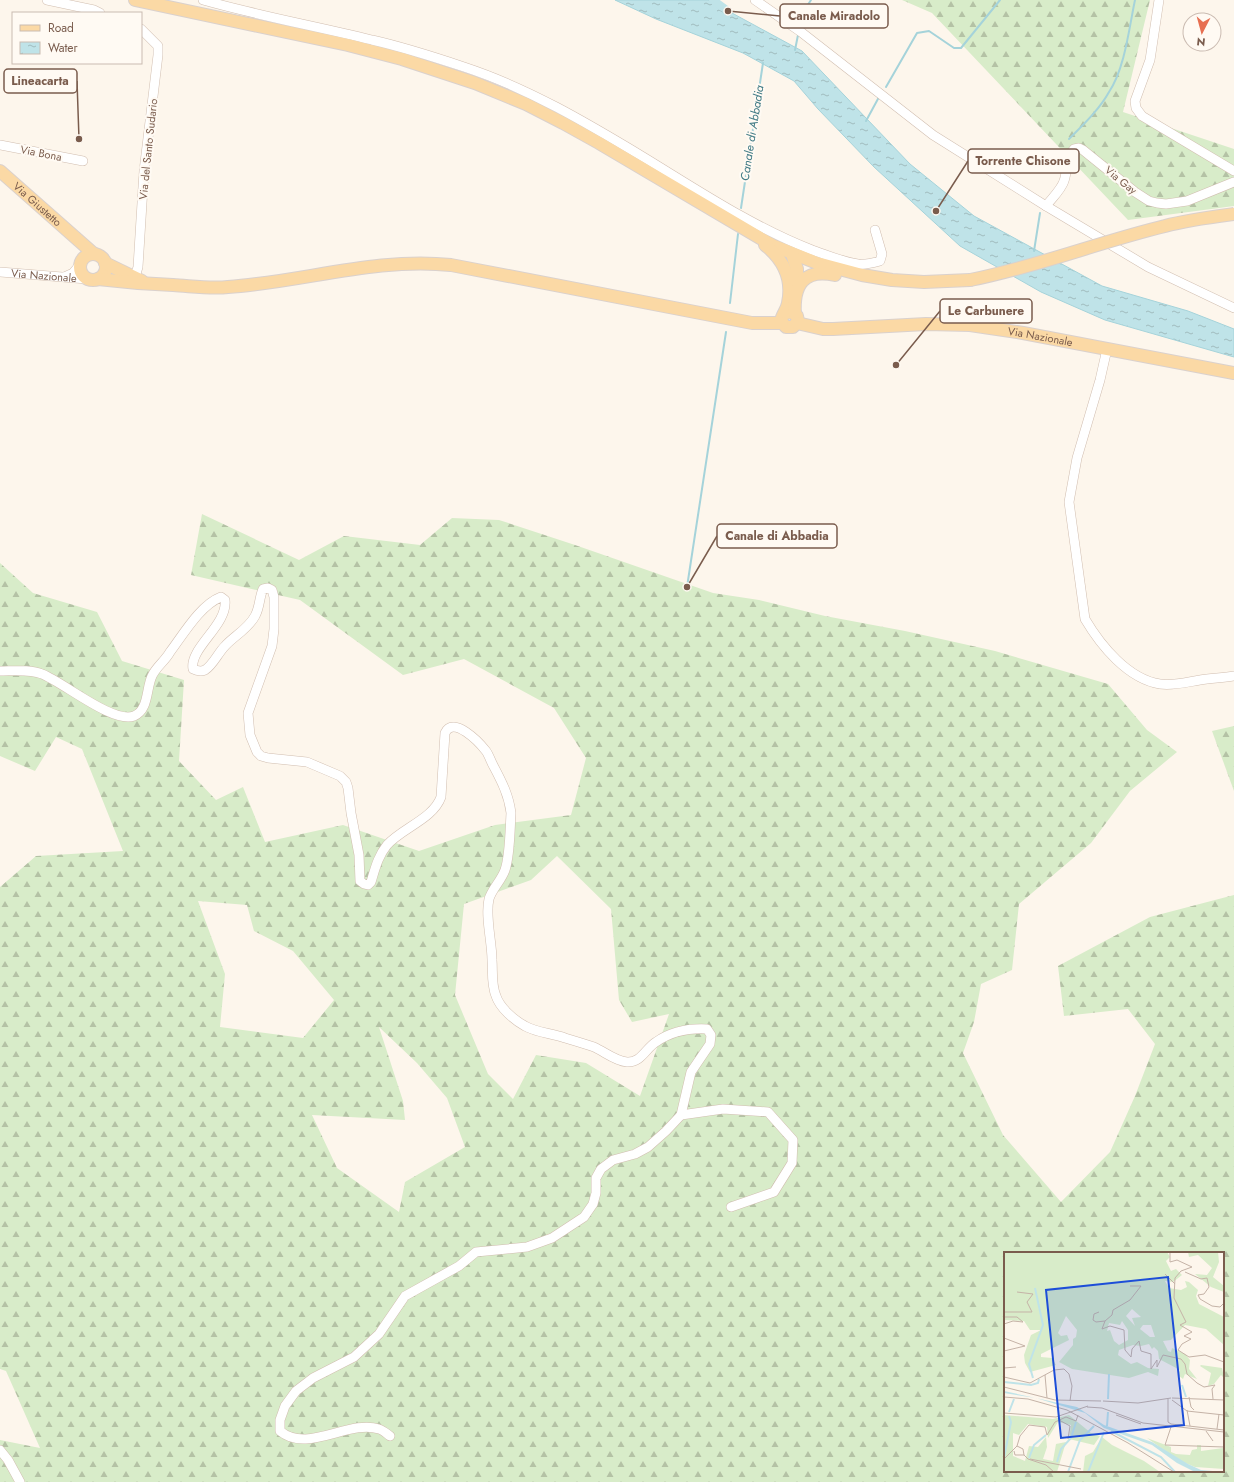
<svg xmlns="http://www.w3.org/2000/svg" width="1234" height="1482" font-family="Jost,sans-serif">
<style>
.forest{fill:url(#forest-firs);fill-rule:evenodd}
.water{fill:url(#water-ripples);stroke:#a5d3da}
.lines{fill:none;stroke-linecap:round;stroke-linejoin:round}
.stream{stroke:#a5d3da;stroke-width:2}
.canal{stroke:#bfe3e8;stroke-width:8}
.minor-casing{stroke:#d1beb0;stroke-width:10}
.major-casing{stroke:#dad1cd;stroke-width:14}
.minor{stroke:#fff;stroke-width:9}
.major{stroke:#fbd9a5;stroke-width:12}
.major-bridge-casing{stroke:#dad1cd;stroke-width:14;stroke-linecap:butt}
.major-bridge{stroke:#fbd9a5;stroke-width:12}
.labels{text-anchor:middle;stroke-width:4;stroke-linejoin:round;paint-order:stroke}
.street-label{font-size:11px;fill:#7a5c4d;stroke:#fffaf3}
.water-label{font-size:12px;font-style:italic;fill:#437c86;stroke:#fffaf3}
.inset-river{fill:none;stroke:#bfe3e8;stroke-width:2}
.inset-road{fill:none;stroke:#c5b3a7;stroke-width:1}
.view{fill:#1d4ed8;fill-opacity:0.15;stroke:#1d4ed8;stroke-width:2}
.inset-edge{fill:none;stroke:#7a5c4d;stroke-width:2}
.leader{fill:none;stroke:#7a5c4d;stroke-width:1.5}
.callout-dot{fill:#7a5c4d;stroke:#fffaf3;stroke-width:1.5}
.callout{fill:#fffaf3;stroke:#7a5c4d;stroke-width:1.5}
.callout-label{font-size:12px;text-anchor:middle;font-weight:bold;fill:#7a5c4d}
</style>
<defs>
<pattern id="forest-firs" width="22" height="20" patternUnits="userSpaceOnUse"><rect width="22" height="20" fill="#d8ecc9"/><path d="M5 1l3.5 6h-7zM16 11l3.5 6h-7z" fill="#b4c2a5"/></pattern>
<pattern id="water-ripples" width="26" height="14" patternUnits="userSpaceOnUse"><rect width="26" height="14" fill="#bfe3e8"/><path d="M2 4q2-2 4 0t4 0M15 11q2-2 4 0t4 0" fill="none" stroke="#a0bbbe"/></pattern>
</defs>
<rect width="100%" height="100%" fill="#fdf6ec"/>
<g class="forest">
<polygon points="902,0 1150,0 1123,112 1234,149 1234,206 1128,220 932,13"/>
<path d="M202,514L299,560L344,536L420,545L452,518L499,520L575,545L713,593L759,600L825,616L905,631L995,651L1108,684L1147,730L1177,752L1130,791L1091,843L1019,904L1012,970L981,984L974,1022L963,1053L1003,1135L1061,1202L1110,1152L1135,1096L1155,1044L1128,1009L1064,1016L1058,966L1150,917L1234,895V1482H0V1440L40,1448L6,1371L0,1369V887L36,856L123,851L82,749L56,737L35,771L0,756V563L33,593L97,612L122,661L184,680L179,761L216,800L243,787L265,842L343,825L419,851L495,825L571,815L586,758L554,708L464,659L403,675L300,600L191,575ZM557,856L611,909L619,1000L632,1022L669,1014L640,1096L586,1063L536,1055L513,1099L488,1074L455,995L464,904L531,880ZM198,901L247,905L254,931L293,951L334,1000L303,1038L220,1027L225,974ZM379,1027L417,1063L447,1098L465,1147L405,1182L399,1212L337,1168L312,1115L405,1120L403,1101ZM1005,1253H1223V1471H1005Z"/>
<polygon points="1234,726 1234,791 1212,731"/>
</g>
<polygon class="water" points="615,0 708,0 802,51 910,164 974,216 1102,286 1188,311 1234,329 1234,357 1105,320 1041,292 960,246 874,167 818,109 794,81 743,53 656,19"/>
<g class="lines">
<g class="stream">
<polyline points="802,14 811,0"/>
<polyline points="795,50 798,35"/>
<polyline points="886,87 917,33 929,31 954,48 961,48 1000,0"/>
<polyline points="866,121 879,97"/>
<path d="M1069,139C1083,125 1099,110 1109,92C1125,68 1129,28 1135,0"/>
<polyline points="741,208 763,63"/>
<polyline points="1034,251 1040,213"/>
<polyline points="730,303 738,234"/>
<polyline points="687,587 726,332"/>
</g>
<polyline class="canal" points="713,0 728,11"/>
<g class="minor-casing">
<g id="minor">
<polyline points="47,0 94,10 100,13"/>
<path d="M203,0C259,16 316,26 372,40C403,47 434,57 464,67C528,88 587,123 645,158C699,191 753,227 812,250C827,255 843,262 858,264C866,265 873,263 880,261L882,254L875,230"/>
<polyline points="755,0 801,32 933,135 1046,206 1148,267 1234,308"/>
<polyline points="1159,0 1150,60 1135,101 1136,108 1142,116 1234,171"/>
<polyline points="0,145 83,161"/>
<path d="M1046,206C1052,198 1061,190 1064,181C1068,170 1065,158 1074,149L1079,148L1083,150L1135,192L1149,201L1157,203L1166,204L1187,201L1234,182"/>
<path id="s1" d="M0,272L87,279"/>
<polyline points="64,277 73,273 79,266"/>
<polyline points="135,277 138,267 144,171 158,55 158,46 141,29"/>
<path d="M1107,349L1100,380L1077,458L1069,502L1085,619C1101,646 1128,679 1160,684C1174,686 1187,682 1200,680C1211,678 1223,678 1234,676"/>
<path d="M0,671C13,671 30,669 42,674C63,682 113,724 134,716C149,710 146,688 152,676C156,667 165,661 170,652C183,635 200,605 221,597L225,600C228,625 189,648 193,669C197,671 200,672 205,670C213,665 218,653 225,646C234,636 248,629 255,616C260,607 259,598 263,589L268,588L272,590L274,597V629L272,646L248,713L250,735L257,752L261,756L268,758L307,762L340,776L346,782L348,788L351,813L359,855L360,881L364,884L368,885L371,882C375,869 378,856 387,845C402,828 433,819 441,797L445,733C453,715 479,742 486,751C489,755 491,762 494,767C502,782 509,796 511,813C510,829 510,856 505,870C501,881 492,889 489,899C485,916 492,942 492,960C493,972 491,984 496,996C500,1008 514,1020 525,1026C537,1033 552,1033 565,1038C575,1041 585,1044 594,1047C605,1052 615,1061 627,1062C641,1063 646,1048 656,1042C672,1031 688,1028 707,1029L711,1035L710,1044L691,1072L681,1115L666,1131L648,1147L635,1154L613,1160L601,1169L596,1178V1193L593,1204L584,1217L552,1238L527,1247L476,1252L459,1266L405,1296L379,1334L354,1357L313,1378L296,1391L285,1406L280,1420V1431C307,1454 349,1419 379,1429C383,1430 387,1434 390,1436"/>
<polyline points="681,1115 723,1109 768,1112 793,1140 792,1163 774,1192 731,1207"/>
<polyline points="0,1450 8,1460 20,1482"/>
</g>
</g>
<g class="major-casing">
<g id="major">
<polyline points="135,0 348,45 402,59 475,83 526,104 563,123 599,143 772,245 817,263 862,275 892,280 924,282 970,280"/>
<path id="s2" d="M0,171L94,254"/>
<path d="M765,245C784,260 793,279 788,303C787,310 782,314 781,321L786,327H793L798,321L797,316L792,312L785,313"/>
<polyline points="792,254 797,269 797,289"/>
<circle cx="93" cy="267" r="13"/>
<polyline points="105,263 142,281"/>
<path d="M98,279C123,282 148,284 173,285C191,286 210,289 228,287C303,282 376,257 451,265L752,323H782"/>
<path d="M795,314C793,285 804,268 835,275"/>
<path id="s3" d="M797,323L823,329H833L926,324L970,325L1023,333L1234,373"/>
</g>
</g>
<use href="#minor" class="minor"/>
<use href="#major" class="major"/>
<g class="major-bridge-casing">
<path id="major-bridge" d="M970,280C1036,267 1099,242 1165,226C1187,220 1211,217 1234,214"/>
</g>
<use href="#major-bridge" class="major-bridge"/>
</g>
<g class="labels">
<g class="street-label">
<text transform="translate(148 149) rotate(-84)" y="4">Via del Santo Sudario</text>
<text transform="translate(41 153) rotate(11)" y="4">Via Bona</text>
<text transform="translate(1121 180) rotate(39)" y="4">Via Gay</text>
<text dy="4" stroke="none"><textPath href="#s2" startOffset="50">Via Giustetto</textPath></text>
<text dy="4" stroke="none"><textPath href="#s1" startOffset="44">Via Nazionale</textPath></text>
<text dy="4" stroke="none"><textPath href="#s3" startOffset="245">Via Nazionale</textPath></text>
</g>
<g class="water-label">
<text transform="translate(752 133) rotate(-81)" y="4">Canale di Abbadia</text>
</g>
</g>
<g transform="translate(1004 1252)">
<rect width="220" height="220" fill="#fdf6ec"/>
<path d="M0,0H163L166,5L162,9L167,19L172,17L178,23L169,30L161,29L165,36L177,38L183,35L181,29L185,30L194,38L192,44L195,52L220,65V93L202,77L181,73L167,88L159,89L164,99L167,100L168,96L181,102L186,108L185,117L193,127L181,122L179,127L174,123L176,118L155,107L154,99L150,95L148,97L145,92L137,94L129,93L115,98L114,103L127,112L133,110L144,116L155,117L154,124L144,120L125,126L68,117L55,110L69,93V87L72,85L73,78L62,64L54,81L57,84L63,83L65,88L37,102V105L48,106L52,113L26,120L21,111L20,103L27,83L37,78H26L20,69L0,68ZM128,57L137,65L128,66L131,74L122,64ZM118,69L124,78V88L115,93L110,89L106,78L103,79L105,71L116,73ZM139,73H147L151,85H146L136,77ZM184,0H214L215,10L209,25L220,34V40L207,35L191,22L203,23L208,16L194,3L185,5ZM197,113L218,116L220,126L217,123L210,132L204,134L207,121L196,114ZM0,163L49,167L65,163L87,181L96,184L90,193L65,187L67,173L54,170L44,186L43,175L24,172L15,183L9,181V204L21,209L25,194L34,195L42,185L43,195L39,207L49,209L52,192L62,190L53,220H0ZM98,185L108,193L140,209L156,220H79L81,204L89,200ZM143,186L167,195V200L172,202L186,203L188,198L193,197V193H197V199L219,196L220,217L191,215L174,208Z" fill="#d8ecc9" fill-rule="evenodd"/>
<path d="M0,139L73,155L100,173L148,190L184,212L197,218L220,220L189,219L173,211L148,193L100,176L81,161L32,146L0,141Z" fill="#bfe3e8"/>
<path class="inset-river" d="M29,126L25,112L39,73L31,36M0,130L27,133L34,131L35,127M178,133L182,145M104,147L105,122M5,160L10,147M103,174L104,160M107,179L157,205L171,220M0,206L7,170L5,164M25,206L30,193L42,183M53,210L57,197L67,186L72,170M64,220L76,188L90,174M84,220L100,180"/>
<path class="inset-road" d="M166,0V10L173,8L188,15L177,19L171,26L170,46L182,70L176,73L188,80L180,84L187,87L178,92L174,98L185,105L201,103L220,110M181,20L197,27L203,26L205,35L200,42L194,43L196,47L208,54L216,55L220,51M161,22L171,32M126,34H137L126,48L109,58L108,63L101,69L98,77L106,74L120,78L121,98L127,105L128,97L135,89L137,99L147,102V117L153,108V115L159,103L177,107L181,112L183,122L193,131L200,135L211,133L208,137L209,147M0,60H28L23,50L29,42L13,40M95,60L90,62L89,68L92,70L101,69M0,65H13L19,70L9,69L0,72M0,86L21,94L0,99M0,116L12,115M41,123L43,146M0,125L26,131L50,118L60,117L65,122L68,134L66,149M0,135L51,148L97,149M0,145L24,147L63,158L124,191L170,220M185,145L187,155L190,158M168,146L220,148M164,147V170L167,172L220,178M168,148L183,159L220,163M99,149L134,151L167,146M83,155L98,156L139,171L220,180M183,158L186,174M0,161L52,165L84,154M112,163L137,172M55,168L66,174L64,187M167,175L161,193L220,195M213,177L215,162M202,179L209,189M13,194L19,197L20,203M10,199L11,203H20L24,207L42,213L50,220M0,207L13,194L16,184L25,173L41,175L43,183L51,170L62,165L72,169L74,163M26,207L77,217"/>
<path class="view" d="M164,25L180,173L57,186L42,38Z"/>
<rect width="220" height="220" class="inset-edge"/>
</g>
<path class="leader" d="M728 11L780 16M79 139L77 81M936 211L968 161M896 365L940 311M687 587L717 536"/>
<g class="callout-dot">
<circle cx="728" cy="11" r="4"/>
<circle cx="79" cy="139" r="4"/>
<circle cx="936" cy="211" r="4"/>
<circle cx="896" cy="365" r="4"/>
<circle cx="687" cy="587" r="4"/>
</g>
<g class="callout">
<rect x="780" y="4" width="108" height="24" rx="4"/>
<rect x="4" y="69" width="73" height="24" rx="4"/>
<rect x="968" y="149" width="111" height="24" rx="4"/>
<rect x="940" y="299" width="92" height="24" rx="4"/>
<rect x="717" y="524" width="120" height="24" rx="4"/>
</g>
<g class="callout-label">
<text x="834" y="20">Canale Miradolo</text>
<text x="40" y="85">Lineacarta</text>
<text x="1023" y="165">Torrente Chisone</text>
<text x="986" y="315">Le Carbunere</text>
<text x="777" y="540">Canale di Abbadia</text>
</g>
<rect x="12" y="12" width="130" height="52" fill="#fffaf3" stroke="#cabbb1"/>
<rect x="20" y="25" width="20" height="6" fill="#fbd9a5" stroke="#cabbb1"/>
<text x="48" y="32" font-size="12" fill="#7a5c4d">Road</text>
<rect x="20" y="42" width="20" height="12" fill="url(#water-ripples)" stroke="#cabbb1"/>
<text x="48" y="52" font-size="12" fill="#7a5c4d">Water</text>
<g transform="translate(1202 32) rotate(186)"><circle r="19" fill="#fffaf3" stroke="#cabbb1"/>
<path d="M0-3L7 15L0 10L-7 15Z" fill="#e76f51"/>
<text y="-6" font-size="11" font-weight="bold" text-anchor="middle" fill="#7a5c4d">N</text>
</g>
</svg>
